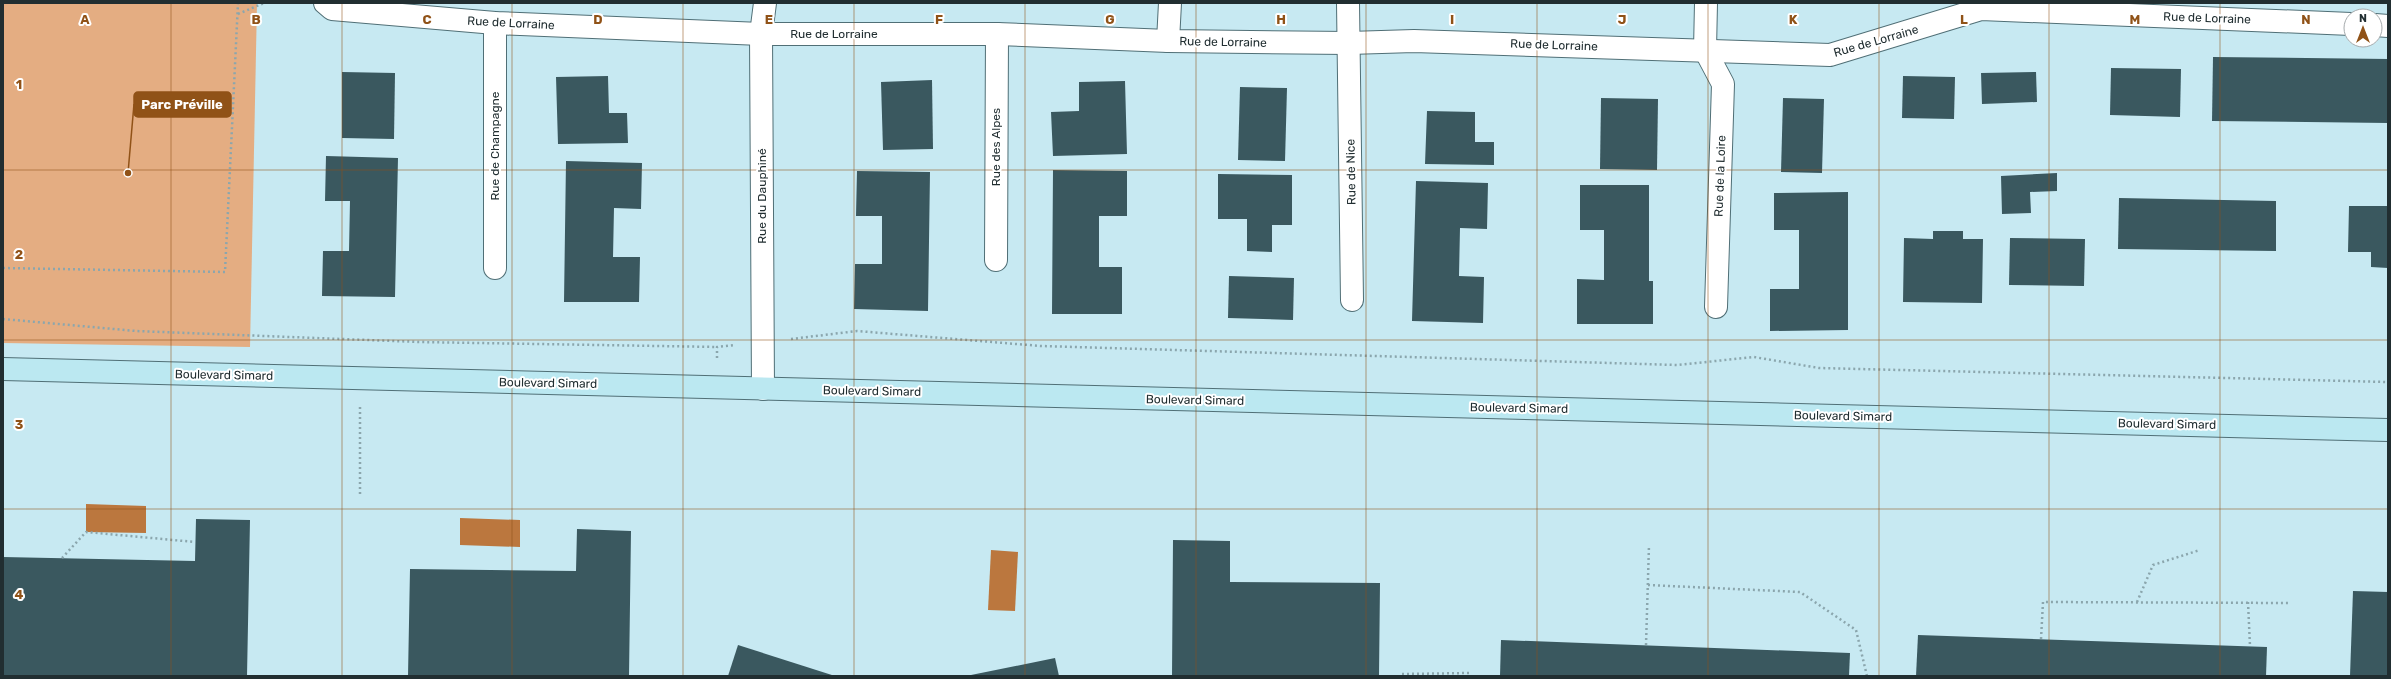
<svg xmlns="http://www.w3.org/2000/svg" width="2391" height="679" font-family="Rubik,sans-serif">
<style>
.green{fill:#e4ad82}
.water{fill:#bb773e}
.building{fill:#3a585f}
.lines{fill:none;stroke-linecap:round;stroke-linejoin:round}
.street-casing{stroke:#506f76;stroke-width:24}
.secondary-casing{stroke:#506f76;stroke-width:24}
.path{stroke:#8ba6ad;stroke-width:2.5;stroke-dasharray:2 3;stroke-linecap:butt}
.street{stroke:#fff;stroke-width:22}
.secondary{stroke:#bbe8f1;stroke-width:22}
.grid{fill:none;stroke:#905217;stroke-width:1;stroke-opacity:0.55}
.labels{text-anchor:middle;stroke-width:4;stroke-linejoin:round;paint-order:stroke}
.street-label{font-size:12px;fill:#212e31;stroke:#fff}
.grid-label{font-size:13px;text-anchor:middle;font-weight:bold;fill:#905217;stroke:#fff;stroke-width:4;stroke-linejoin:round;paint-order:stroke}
.leader{fill:none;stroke:#905217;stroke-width:1.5}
.callout-dot{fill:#905217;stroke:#fff;stroke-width:1.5}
.callout{fill:#905217;stroke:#905217;stroke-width:1.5}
.callout-label{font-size:13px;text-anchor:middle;font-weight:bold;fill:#fff}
</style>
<rect width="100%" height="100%" fill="#c7e9f2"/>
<polygon class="green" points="3,3 257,3 250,347 3,343"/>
<g class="water">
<polygon points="86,504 146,506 146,533 86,532"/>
<polygon points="460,518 520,520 520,547 460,545"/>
<polygon points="991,550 1018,552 1015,611 988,610"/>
</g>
<g class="building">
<polygon points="2213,57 2388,59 2388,123 2212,121"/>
<polygon points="2111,68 2181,69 2180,117 2110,115"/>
<polygon points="342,72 395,73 394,139 342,138"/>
<polygon points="2036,72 2037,102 1982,104 1981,73"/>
<polygon points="608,76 609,113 627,113 628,143 558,144 556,77"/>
<polygon points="1903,76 1955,77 1954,119 1902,118"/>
<polygon points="932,80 933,149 883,150 881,82"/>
<polygon points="1125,81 1127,154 1053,156 1051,112 1079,111 1079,82"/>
<polygon points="1240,87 1287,88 1285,161 1238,160"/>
<polygon points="1601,98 1658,99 1657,170 1600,169"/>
<polygon points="1783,98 1824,99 1822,173 1781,172"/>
<polygon points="1427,111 1475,112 1475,142 1494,142 1494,165 1425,164"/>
<polygon points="326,156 398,158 395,297 322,296 323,251 349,251 350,201 325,201"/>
<polygon points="566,161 642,163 641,209 614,208 613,257 640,257 639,302 564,302"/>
<polygon points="1053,170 1127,171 1127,216 1099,216 1099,267 1122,267 1122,314 1052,314"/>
<polygon points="857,171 930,172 928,311 854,309 855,264 882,264 882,216 856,216"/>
<polygon points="2057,173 2057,191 2030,192 2031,213 2002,214 2001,176"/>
<polygon points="1218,174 1292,175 1292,225 1272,225 1272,252 1247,251 1247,219 1218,219"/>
<polygon points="1416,181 1488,183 1487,229 1460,228 1459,276 1484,277 1483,323 1412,321"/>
<polygon points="1580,185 1649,185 1649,281 1653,281 1653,324 1577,324 1577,279 1604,280 1604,230 1580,230"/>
<polygon points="1848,192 1848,330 1770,331 1770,289 1799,289 1799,230 1774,230 1774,193"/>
<polygon points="2119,198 2276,201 2276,251 2118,249"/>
<polygon points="2349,206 2388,206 2388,268 2371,267 2371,252 2348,252"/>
<polygon points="1933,231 1963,231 1963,239 1983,239 1982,303 1903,302 1904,238 1933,239"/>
<polygon points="2010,238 2085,239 2084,286 2009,285"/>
<polygon points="1229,276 1294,278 1293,320 1228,318"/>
<polygon points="196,519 250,520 247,676 3,676 3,557 195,561"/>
<polygon points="577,529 631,531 629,676 408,676 410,569 576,571"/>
<polygon points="1173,540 1230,541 1230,582 1380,583 1379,676 1172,676"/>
<polygon points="2353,591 2388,592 2388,676 2350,676"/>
<polygon points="1918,635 2267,647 2266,676 1916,676"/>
<polygon points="1501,640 1850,653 1849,676 1500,676"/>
<polygon points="738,645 835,676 728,676"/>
<polygon points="1055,658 1059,676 971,676 971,675"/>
</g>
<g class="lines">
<g class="street-casing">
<g id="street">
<polyline points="325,3 332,9 495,23 761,34 997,34 1168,41 1349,43 1414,41 1830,55 1981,9 2351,24"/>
<polyline points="1348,3 1352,300"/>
<polyline points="1706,3 1705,50 1723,84 1716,307"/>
<polyline points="495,23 495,268"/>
<polyline points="2375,25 2388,26"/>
<polyline points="1168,41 1170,3"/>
<polyline points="996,260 997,34"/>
<polyline points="763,389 761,34 765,3"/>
</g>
</g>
<g class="secondary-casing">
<polyline id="secondary" points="3,369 2388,430"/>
</g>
<g class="path">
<polyline points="238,14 264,3"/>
<polyline points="223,114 233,114"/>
<polyline points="3,268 225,272 238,3"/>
<polyline points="3,319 136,331 419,342 717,347"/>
<polyline points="791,339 857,331 1041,346 1677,365 1754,357 1819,368 2388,382"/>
<polyline points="717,358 717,347 735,345"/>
<polyline points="360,407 360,497"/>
<polyline points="62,558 86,532 195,542"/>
<polyline points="1648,585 1800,592 1856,630 1867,676"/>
<polyline points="2137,602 2153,565 2200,550"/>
<polyline points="2248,602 2250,646"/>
<polyline points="2041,639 2043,602 2288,603"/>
<polyline points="1646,645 1649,545"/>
<polyline points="1402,674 1470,673"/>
</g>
<use href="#street" class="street"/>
<use href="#secondary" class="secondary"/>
</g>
<path class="grid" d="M171,3V676M342,3V676M512,3V676M683,3V676M854,3V676M1025,3V676M1196,3V676M1366,3V676M1537,3V676M1708,3V676M1879,3V676M2049,3V676M2220,3V676M3,170H2388M3,340H2388M3,509H2388"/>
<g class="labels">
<g class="street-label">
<text transform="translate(2207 18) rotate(2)" y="4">Rue de Lorraine</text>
<text transform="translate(511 23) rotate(3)" y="4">Rue de Lorraine</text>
<text x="834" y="38">Rue de Lorraine</text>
<text transform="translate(1876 41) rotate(-16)" y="4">Rue de Lorraine</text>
<text transform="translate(1223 42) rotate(1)" y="4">Rue de Lorraine</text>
<text transform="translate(1554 45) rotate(2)" y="4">Rue de Lorraine</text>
<text transform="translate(495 146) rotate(-90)" y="4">Rue de Champagne</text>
<text transform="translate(996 147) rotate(-90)" y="4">Rue des Alpes</text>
<text transform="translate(1351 172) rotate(-91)" y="4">Rue de Nice</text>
<text transform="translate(1720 176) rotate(-88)" y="4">Rue de la Loire</text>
<text transform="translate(762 196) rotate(-90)" y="4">Rue du Dauphiné</text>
<text transform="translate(224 375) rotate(1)" y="4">Boulevard Simard</text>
<text transform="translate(548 383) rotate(1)" y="4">Boulevard Simard</text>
<text transform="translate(872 391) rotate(1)" y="4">Boulevard Simard</text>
<text transform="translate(1195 400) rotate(1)" y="4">Boulevard Simard</text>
<text transform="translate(1519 408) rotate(1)" y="4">Boulevard Simard</text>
<text transform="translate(1843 416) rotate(1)" y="4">Boulevard Simard</text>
<text transform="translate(2167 424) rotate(1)" y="4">Boulevard Simard</text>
</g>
</g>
<g class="grid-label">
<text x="85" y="24">A</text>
<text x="256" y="24">B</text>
<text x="427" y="24">C</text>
<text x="598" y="24">D</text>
<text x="769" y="24">E</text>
<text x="939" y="24">F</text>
<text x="1110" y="24">G</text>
<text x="1281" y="24">H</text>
<text x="1452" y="24">I</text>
<text x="1622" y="24">J</text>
<text x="1793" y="24">K</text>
<text x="1964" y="24">L</text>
<text x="2135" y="24">M</text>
<text x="2306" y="24">N</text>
<text x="19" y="89">1</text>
<text x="19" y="259">2</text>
<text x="19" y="429">3</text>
<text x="19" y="599">4</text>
</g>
<path class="leader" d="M128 173L134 104"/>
<circle class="callout-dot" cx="128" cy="173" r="4"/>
<rect class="callout" x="134" y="92" width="97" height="25" rx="4"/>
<g class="callout-label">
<text x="182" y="109">Parc Préville</text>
</g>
<rect width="2391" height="679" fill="none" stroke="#212e31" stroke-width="8"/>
<g transform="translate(2363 28)"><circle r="19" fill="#ffffff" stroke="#a6abad"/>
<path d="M0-3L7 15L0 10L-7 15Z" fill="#905217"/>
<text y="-6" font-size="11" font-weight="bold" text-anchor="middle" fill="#212e31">N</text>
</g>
</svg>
